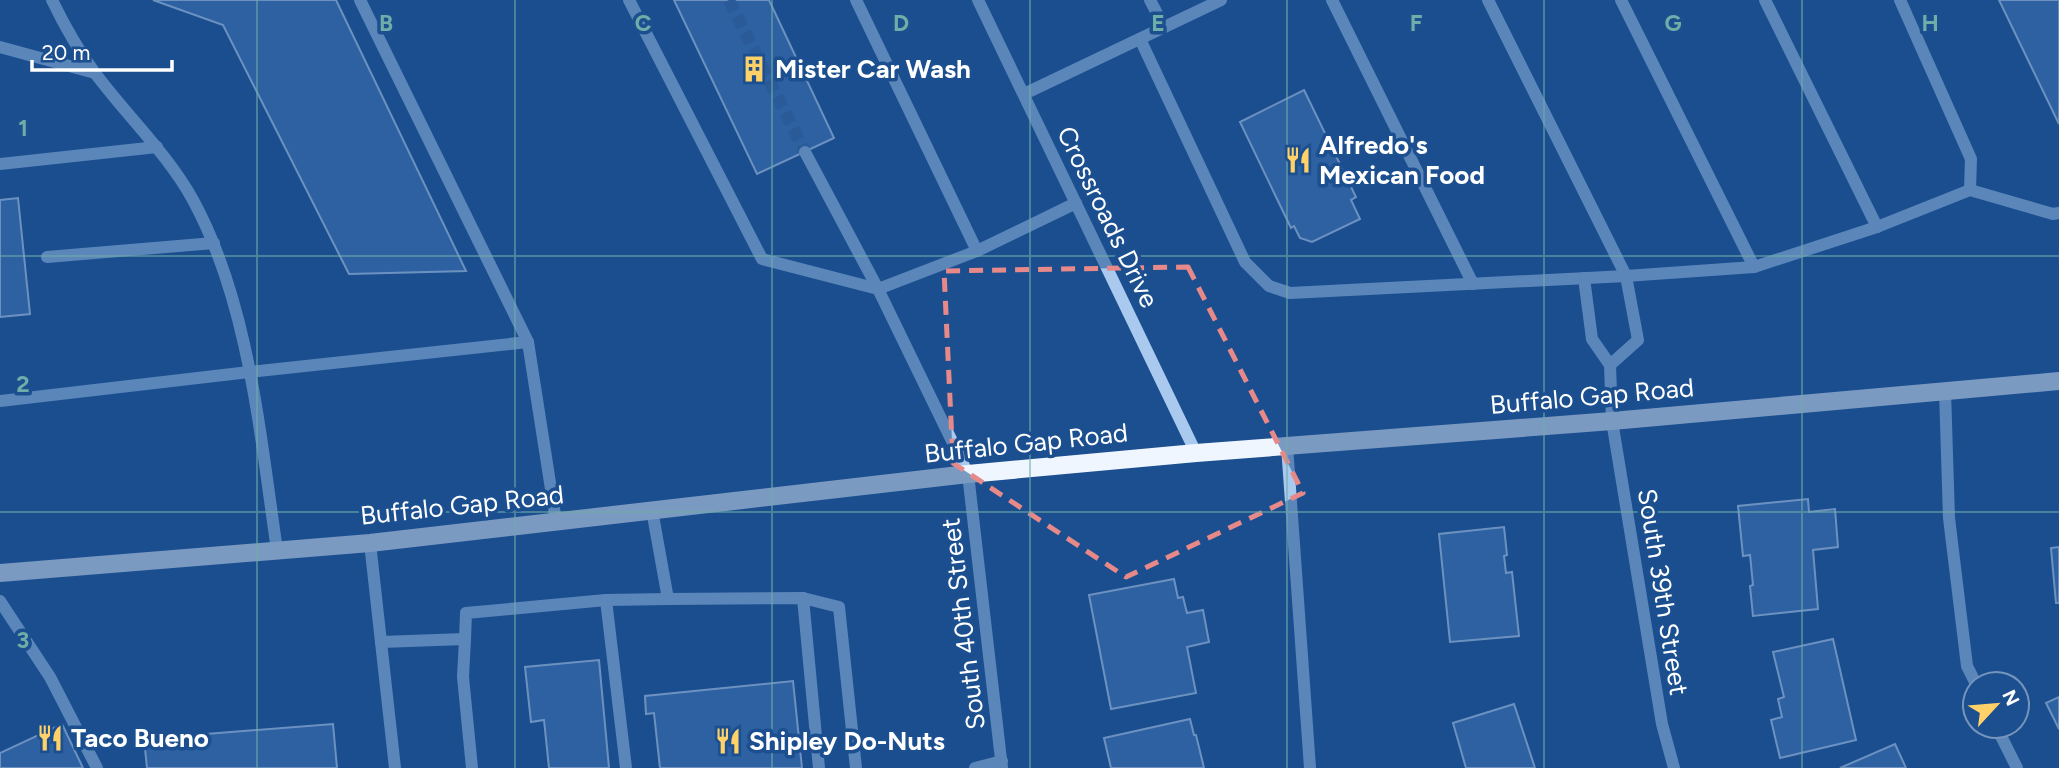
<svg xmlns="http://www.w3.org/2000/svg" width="2059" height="768" font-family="Figtree,sans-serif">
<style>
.building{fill:#4478b7;stroke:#cfe3fa;stroke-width:2}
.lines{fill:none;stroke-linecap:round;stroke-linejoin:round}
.minor-tunnel{stroke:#3d69a0;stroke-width:12;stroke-dasharray:12 6;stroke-linecap:butt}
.minor{stroke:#a9c9ee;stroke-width:12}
.major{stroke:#f0f6ff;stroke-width:18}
.marked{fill:none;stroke:#e88989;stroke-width:5;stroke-dasharray:14 9;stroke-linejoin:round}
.grid{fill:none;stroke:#6fada8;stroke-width:2;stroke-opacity:0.55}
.labels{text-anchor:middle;stroke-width:7;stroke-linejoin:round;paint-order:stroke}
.poi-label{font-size:26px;font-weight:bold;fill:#fff;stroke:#1b4f8f;text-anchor:start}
.street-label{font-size:26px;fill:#fff;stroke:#1b4f8f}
.grid-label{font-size:23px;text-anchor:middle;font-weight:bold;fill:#6fada8;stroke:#1b4f8f;stroke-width:7;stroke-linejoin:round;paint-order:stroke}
</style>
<rect width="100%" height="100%" fill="#1b4f8f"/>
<g class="building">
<polygon points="153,0 336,0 466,271 349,274 223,25"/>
<polygon points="674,0 769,0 834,138 757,174"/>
<polygon points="1999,0 2059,0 2059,124"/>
<polygon points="1304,90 1356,197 1351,200 1360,219 1312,242 1300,238 1294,226 1291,228 1240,122"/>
<polygon points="18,198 30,314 0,317 0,200"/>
<polygon points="1808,499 1809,512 1835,509 1838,547 1813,550 1818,609 1753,616 1750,586 1753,585 1750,555 1743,556 1738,506"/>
<polygon points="1504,527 1507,555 1504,556 1506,573 1512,572 1519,636 1450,642 1439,534"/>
<polygon points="2059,547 2059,603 2056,603 2051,548"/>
<polygon points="1174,579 1178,598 1183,597 1187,613 1203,610 1209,642 1187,647 1196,693 1111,709 1089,595"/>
<polygon points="1833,639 1856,740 1780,758 1771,720 1782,717 1778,699 1784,697 1773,652"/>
<polygon points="599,660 609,768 549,768 544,720 531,722 525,667"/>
<polygon points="793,681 802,768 660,768 654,713 646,714 645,696"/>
<polygon points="2059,697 2059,729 2046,703"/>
<polygon points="1514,704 1535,768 1466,768 1453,723"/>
<polygon points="1190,719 1194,735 1196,735 1204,768 1111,768 1104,738"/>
<polygon points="62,724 83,768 0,768 0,753"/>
<polygon points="333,724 337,768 147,768 144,739"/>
<polygon points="1895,744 1906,768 1840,768"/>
</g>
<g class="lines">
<polyline class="minor-tunnel" points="729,0 805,152"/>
<g class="minor">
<path d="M52,0C64,25 79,51 95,73C127,116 167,153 193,200C249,303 260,435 277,550"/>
<polyline points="360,0 528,342"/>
<polyline points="629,0 762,259 878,289 977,251 1076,203"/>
<polyline points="856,0 977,251"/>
<polyline points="978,0 1196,453"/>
<polyline points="1150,0 1164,27"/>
<polyline points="1332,0 1473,284"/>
<polyline points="1488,0 1626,276 1638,340 1610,365"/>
<polyline points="1621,0 1754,267"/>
<polyline points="1765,0 1877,227"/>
<polyline points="1900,0 1971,159 1970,190"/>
<polyline points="1140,39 1245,262 1269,286 1290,293 1626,276 1754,267 1877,227 1970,190 2053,214 2059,213"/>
<polyline points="0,47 95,73"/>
<polyline points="1024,94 1221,0"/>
<polyline points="805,152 878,289 968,474 1002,768"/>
<polyline points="0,164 157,147"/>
<polyline points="47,257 214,243"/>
<polyline points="1584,278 1592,339 1610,365 1612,421 1662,724 1674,768"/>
<polyline points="1945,391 1949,518 1967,666 1976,684"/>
<polyline points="0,401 249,372 528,342 556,521"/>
<polyline points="1287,446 1310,768"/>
<polyline points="652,510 668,599 803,598 839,607 856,768"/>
<polyline points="370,543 395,768"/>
<polyline points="803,598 819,768"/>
<polyline points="606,600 626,768"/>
<polyline points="0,601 50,677 97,768"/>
<polyline points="465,639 463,677 472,768"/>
<polyline points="381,642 465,639 466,613 606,600 668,599"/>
<polyline points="1996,726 2017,768"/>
<polyline points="975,768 1002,761"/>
</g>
<polyline class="major" points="0,573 370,543 968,474 1196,453 1612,421 2059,381"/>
</g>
<path d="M0 0H2059V768H0ZM1188,267L1303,493L1126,577L953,463L944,271Z" fill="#1b4f8f" fill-opacity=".55" fill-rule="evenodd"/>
<path class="marked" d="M1188,267L1303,493L1126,577L953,463L944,271Z"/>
<path class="grid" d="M257,0V768M515,0V768M772,0V768M1030,0V768M1287,0V768M1544,0V768M1802,0V768M0,256H2059M0,512H2059"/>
<defs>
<g id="building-bare" transform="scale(2.1)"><path d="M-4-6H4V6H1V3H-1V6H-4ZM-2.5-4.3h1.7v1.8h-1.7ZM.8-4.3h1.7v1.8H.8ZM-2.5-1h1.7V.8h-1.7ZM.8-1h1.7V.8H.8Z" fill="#ffd166" stroke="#1b4f8f" stroke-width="2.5" paint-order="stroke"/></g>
<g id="restaurant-bare" transform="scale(2.1)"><path d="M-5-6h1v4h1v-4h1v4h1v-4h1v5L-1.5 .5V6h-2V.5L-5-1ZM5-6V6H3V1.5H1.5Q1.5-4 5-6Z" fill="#ffd166" stroke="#1b4f8f" stroke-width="2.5" paint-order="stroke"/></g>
</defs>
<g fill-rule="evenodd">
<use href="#building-bare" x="754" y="69"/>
<use href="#restaurant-bare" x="1298" y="160"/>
<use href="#restaurant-bare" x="50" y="738"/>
<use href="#restaurant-bare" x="728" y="741"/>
</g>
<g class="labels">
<g class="poi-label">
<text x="775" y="78">Mister Car Wash</text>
<text x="1319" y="154">Alfredo's<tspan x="1319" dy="30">Mexican Food</tspan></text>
<text x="71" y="747">Taco Bueno</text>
<text x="749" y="750">Shipley Do-Nuts</text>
</g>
<g class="street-label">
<text transform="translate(1108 217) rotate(64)" y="9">Crossroads Drive</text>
<text transform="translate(1592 396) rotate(-5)" y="9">Buffalo Gap Road</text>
<text transform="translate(1026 443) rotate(-6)" y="9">Buffalo Gap Road</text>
<text transform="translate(462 505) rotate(-6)" y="9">Buffalo Gap Road</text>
<text transform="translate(1663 592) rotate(81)" y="9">South 39th Street</text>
<text transform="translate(963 624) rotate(-97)" y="9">South 40th Street</text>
</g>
</g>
<g class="grid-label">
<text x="386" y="31">B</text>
<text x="643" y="31">C</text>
<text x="901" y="31">D</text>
<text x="1158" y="31">E</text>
<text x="1416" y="31">F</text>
<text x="1673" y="31">G</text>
<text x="1930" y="31">H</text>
<text x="23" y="136">1</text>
<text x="23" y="392">2</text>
<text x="23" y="648">3</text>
</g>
<g transform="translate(1996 705) rotate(64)"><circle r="33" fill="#1b4f8f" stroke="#7695bc" stroke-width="2"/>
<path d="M0-5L12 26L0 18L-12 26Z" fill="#ffd166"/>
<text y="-10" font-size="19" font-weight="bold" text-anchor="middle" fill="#ffffff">N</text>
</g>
<path d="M32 60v10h140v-10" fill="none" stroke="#ffffff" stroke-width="3.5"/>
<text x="42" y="60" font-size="21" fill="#ffffff" stroke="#1b4f8f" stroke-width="5" paint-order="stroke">20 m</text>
</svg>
